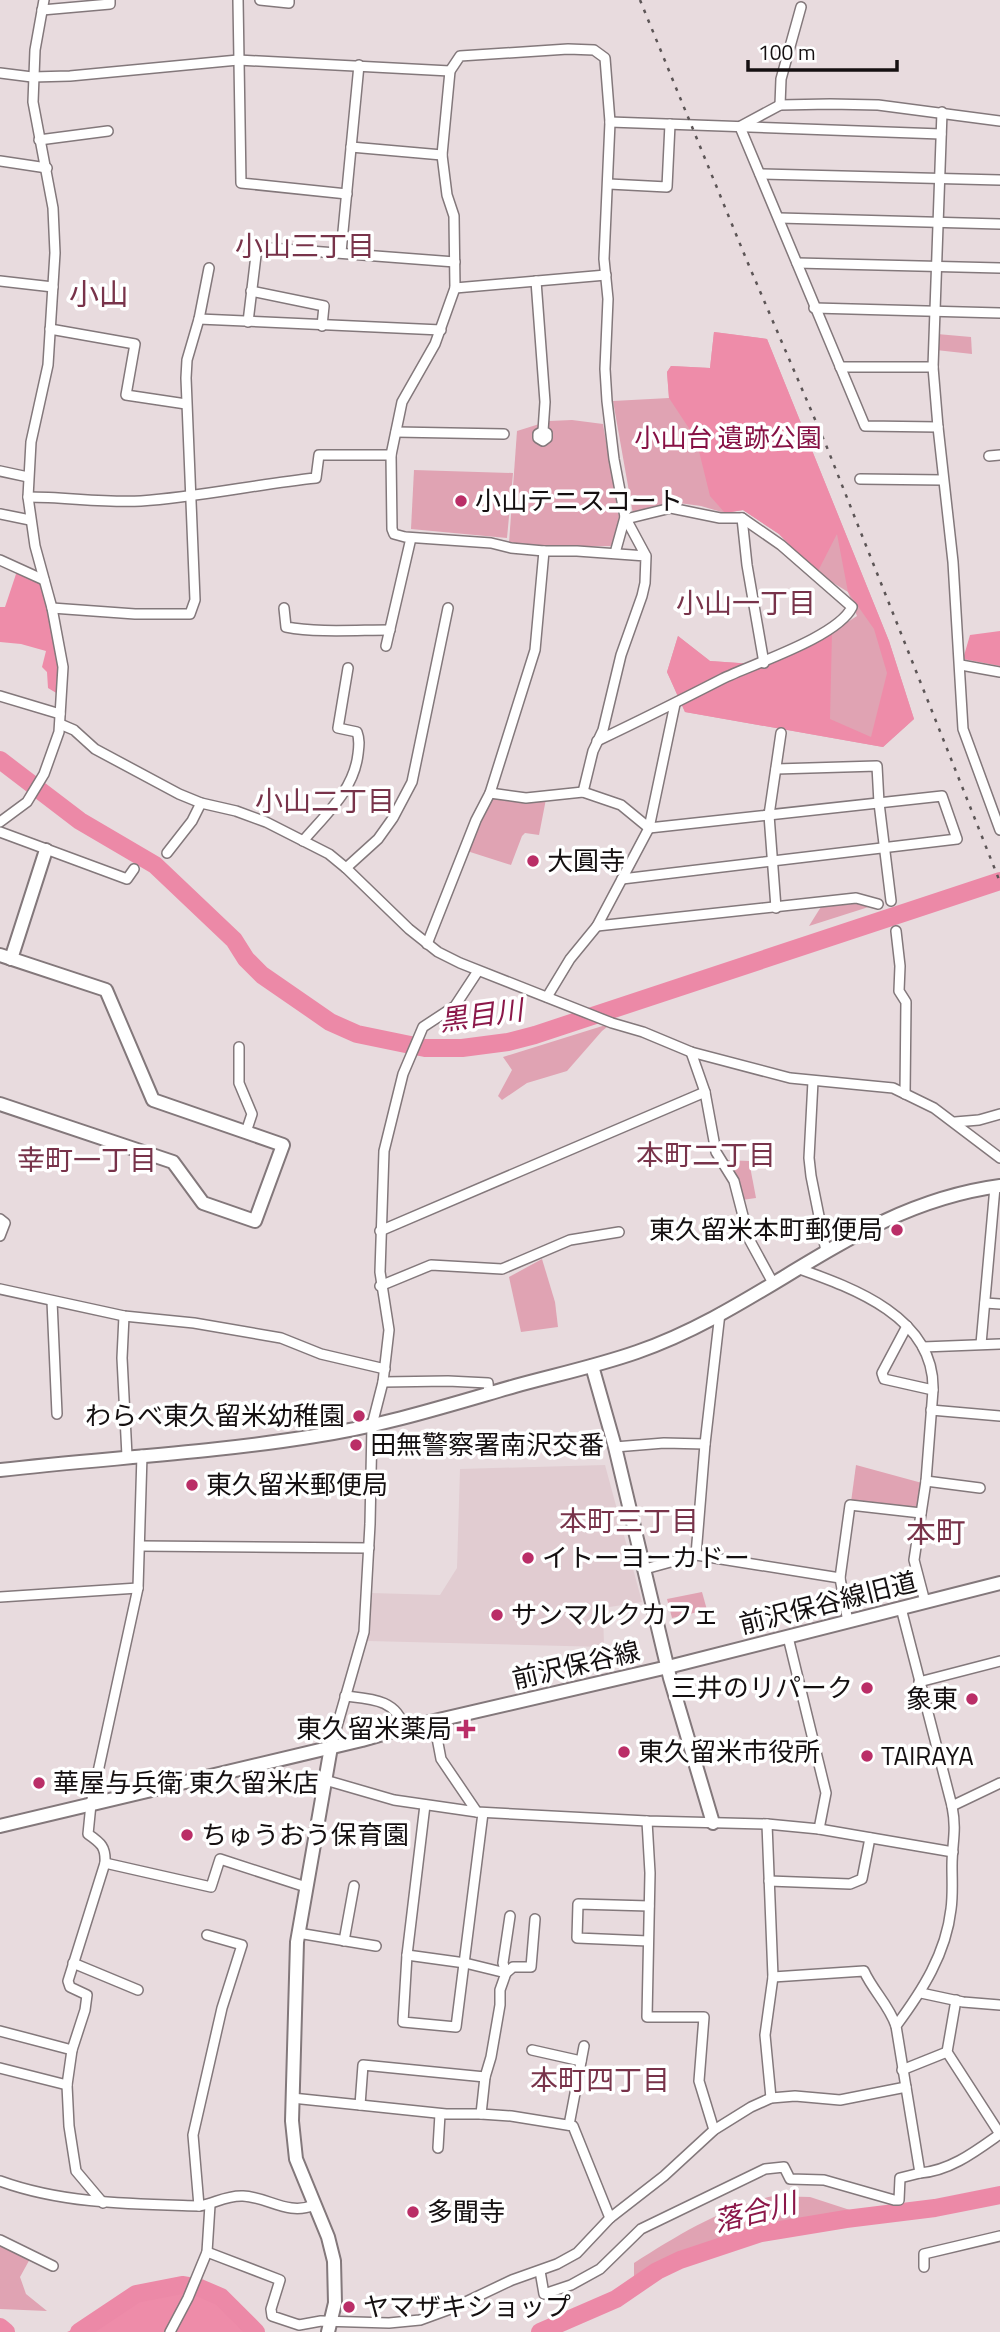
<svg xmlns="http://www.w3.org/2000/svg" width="1000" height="2332" font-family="'Titillium Web','Noto Sans JP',sans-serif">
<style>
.built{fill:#e1ccd1}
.green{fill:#e0a3b3}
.forest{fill:#ee8ca9}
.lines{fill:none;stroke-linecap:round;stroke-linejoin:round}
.river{stroke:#ec89a7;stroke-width:18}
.street-casing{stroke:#83787b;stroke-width:12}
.secondary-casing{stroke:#83787b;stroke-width:16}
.street{stroke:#fff;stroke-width:9}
.secondary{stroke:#fff;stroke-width:12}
.rail{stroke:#5c5556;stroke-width:2.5;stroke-dasharray:3.5 7;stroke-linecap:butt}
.poi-dot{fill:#ba2e67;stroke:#fff;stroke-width:2.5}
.labels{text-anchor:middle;stroke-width:7;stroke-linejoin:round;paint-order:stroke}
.park-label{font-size:26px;fill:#871145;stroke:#fff}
.poi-label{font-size:26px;fill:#151011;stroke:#fff;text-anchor:start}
.street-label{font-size:26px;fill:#151011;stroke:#fff}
.neighbourhood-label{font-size:28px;fill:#78334a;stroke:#fff}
.water-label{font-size:28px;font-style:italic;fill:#8b1749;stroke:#fff}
.quarter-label{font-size:30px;fill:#78334a;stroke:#fff}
</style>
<rect width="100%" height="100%" fill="#e8dbde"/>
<polygon class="built" points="605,1465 642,1602 603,1608 604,1647 368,1641 371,1593 440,1595 457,1568 460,1469"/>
<g class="green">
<polygon points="714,332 767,339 889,641 914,719 883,747 685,712 667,672 678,636 710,661 768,665 832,632 857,616 848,592 817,573 779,534 743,510 725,513 701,506 679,503 633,514 613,401 669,398 667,372 671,366 710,368"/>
<polygon points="937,334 971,337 972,354 936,350"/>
<polygon points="572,420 603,424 619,517 612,546 545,547 509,543 517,431 549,421"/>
<polygon points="414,470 513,473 507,538 411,529"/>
<polygon points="493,797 546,799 539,835 525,833 522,836 511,865 467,851 476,827 491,798"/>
<polygon points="856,898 878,904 809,926 824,902"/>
<polygon points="612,1023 602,1031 567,1071 527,1083 502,1100 498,1096 512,1070 503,1057"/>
<polygon points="724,1160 749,1161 756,1198 742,1200"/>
<polygon points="542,1259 555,1302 558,1327 521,1332 509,1277"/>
<polygon points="856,1465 922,1483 919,1513 851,1502"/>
<polygon points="702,1592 707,1610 672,1618 667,1599"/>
<path d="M773,2196L810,2197L850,2210L851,2218C774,2231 701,2242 634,2287V2263C678,2235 722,2208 773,2196Z"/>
<polygon points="0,2242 31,2257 20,2277 26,2294 47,2311 0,2309"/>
</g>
<g class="forest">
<polygon points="714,332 767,339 889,641 914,719 883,747 685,712 667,672 678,636 710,661 768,665 832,632 830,719 871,737 887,673 874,629 848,592 837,534 817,573 779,534 743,510 725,513 710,496 696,439 669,398 667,372 671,366 710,368"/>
<polygon points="17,571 43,582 53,641 60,667 58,694 48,688 47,672 42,667 46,651 21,644 0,642 0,607 5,607"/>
<polygon points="1000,631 1000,666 963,659 970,635"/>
<polygon points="178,2289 216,2303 250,2332 67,2332 136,2300"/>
</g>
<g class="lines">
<g class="river">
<polyline points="0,760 80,821 155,865 234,940 246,959 262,975 330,1022 357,1034 425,1048 462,1048 508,1042 535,1035 1000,881"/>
<polyline points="0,2327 6,2332"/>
<polyline points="79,2332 136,2294 182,2285 200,2288 221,2297 256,2332"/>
<polyline points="540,2332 616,2299 657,2271 680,2260 761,2233 846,2219 935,2208 1000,2195"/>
</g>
<g class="street-casing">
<g id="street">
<polyline points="238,0 241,183 347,194"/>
<polyline points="260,0 289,3 289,0"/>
<polyline points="42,10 110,4 110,0"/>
<polyline points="0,73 32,77 70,76 238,60 450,71"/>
<polyline points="780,105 781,79 801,7"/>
<polyline points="942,112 933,367 938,427 953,562 963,729 1000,830"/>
<polyline points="610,122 941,134"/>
<polyline points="741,126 780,105 830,104 878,105 1000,121"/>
<polyline points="740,127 865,426 938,427"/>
<polyline points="39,140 108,131"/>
<polyline points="351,147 442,155"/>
<polyline points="0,161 47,168"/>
<polyline points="760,174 1000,180"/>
<polyline points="609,184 667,187 670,124"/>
<polyline points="779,218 1000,224"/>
<polyline points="341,252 359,65"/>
<polyline points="797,263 1000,268"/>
<polyline points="0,281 53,287"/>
<polyline points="536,281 545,402 543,431 547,433 547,438 543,441 538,438 538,434 543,431"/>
<polyline points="455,288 606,275"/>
<polyline points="251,291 324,306 322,326"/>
<polyline points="814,308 1000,313"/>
<polyline points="199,319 441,330"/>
<polyline points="248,322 257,247 455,262"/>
<polyline points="50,329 135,344 126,395 186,404"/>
<polyline points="840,367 933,367"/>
<polyline points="396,432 504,434"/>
<polyline points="989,456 1000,455"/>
<polyline points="0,471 28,477"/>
<polyline points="860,479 943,480"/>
<path d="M28,497C66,497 103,503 141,501C199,497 258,484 316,478L319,455H391"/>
<polyline points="0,514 30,520"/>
<polyline points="742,518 747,565 764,663"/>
<polyline points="615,553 625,517"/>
<polyline points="0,560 44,580"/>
<polyline points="52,608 135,614 190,614 195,600 186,378 187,360 199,319 209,268"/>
<path d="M284,608L286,627C317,633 357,630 390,630"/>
<polyline points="386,646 411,538"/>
<polyline points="961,665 1000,672"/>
<polyline points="0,696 60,714"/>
<polyline points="60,724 74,730 95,749 179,794 201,803 236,811 266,822 329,854 346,868 409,929 438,952 460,963 612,1023 643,1032 691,1052 790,1078 893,1088 934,1108 1000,1158"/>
<path d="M597,741C639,721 681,700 722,679C752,664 838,637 852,607L781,545L742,518H720L671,508L626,519"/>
<polyline points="776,769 877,766 879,803 891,901"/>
<polyline points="583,792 593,751 603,730 621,655 642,596 645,583 646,556 577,551 544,551 511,548 491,543 405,537 394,534 392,529 391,455 402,402 435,344 455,288 454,216 447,195 442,155 450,71 460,56 568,49 594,50 605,58 610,122 604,259 608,299 605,369 607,401 614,459 625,517 646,556"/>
<polyline points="490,793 526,798 583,792 621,805 649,828 942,796 957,839 622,879"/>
<polyline points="0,822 27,802 44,774 59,732 63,667 52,608 35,546 28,497 31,442 48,365 55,253 53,208 33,102 35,50 44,0"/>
<polyline points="0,832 127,879 134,869"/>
<path d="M303,841C326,814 354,790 358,754C359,746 360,740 357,732L338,728L348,668"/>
<polyline points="167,853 192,821 201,803"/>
<polyline points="346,868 378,839 393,818 412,782 448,608"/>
<polyline points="776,908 769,815 781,733"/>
<polyline points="597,926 856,898 878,904"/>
<polyline points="896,931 900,966 899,991 906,1002 905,1094"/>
<polyline points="427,944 476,820 490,793 535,650 544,551"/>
<polyline points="547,997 570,959 597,926 649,828 675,704"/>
<polyline points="239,1047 239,1083 252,1114 246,1132"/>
<polyline points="691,1052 705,1092 716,1152 734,1181 749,1239 773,1283"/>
<polyline points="813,1081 809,1158 811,1176 826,1251"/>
<polyline points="955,1122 979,1120 1000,1114"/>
<polyline points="0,1219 5,1223 0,1236"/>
<polyline points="380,1231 705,1092"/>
<path d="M797,1268C853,1288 935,1317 933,1390L926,1481L914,1560L925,1602"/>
<polyline points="380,1286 431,1265 502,1269 570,1240 619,1232"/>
<polyline points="0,1289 124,1316 194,1323 281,1338 321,1354 385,1369"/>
<polyline points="52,1301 57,1414"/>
<polyline points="985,1303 1000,1304"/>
<polyline points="124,1316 122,1358 127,1456"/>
<polyline points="907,1326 882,1373 884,1379 933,1390"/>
<polyline points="981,1344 995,1187"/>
<polyline points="923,1347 1000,1344"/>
<polyline points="383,1382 448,1381 488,1383 489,1394"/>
<polyline points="931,1410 1000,1416"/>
<polyline points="615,1447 664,1443 705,1444"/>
<polyline points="926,1481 980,1488"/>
<polyline points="140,1546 369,1548"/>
<polyline points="696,1555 705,1444 720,1313"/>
<polyline points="645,1569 696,1555 840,1578"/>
<polyline points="0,1597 138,1588"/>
<path d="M901,1608L952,1806C957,1832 952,1842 952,1866C952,1880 953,1895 951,1909C946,1954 922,1991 896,2026L920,2173C950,2171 976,2151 1000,2134"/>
<polyline points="848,1622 840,1578 850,1505 921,1513"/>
<polyline points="788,1637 826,1793 819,1829"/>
<polyline points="919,1682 1000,1661"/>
<path d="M345,1696C370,1699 397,1699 404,1728"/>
<polyline points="434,1722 441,1759 477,1812"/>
<polyline points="331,1747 364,1632 370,1524 372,1425 383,1382 389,1330 380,1272 384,1151 403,1074 423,1027 455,1006 478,971"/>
<polyline points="325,1780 394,1800 477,1812 647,1821 767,1824 819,1829 953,1852"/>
<polyline points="425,1805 407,1955 403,2022 456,2027 483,1813"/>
<polyline points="952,1806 1000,1783"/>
<polyline points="647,1821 650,1873 647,2017 704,2017 699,2081 714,2130"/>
<polyline points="767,1824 773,1977 765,2035 771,2098"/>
<polyline points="105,1863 211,1887 220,1859 306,1887"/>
<polyline points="769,1881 850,1884 862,1879 870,1838"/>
<polyline points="510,1916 503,1963 506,1973 513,1967 531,1967 535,1919"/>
<polyline points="298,1933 376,1946"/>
<polyline points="344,1941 354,1886"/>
<polyline points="648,1941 577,1938 578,1904 649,1906"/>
<polyline points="73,1963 138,1990"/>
<path d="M773,1977L864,1971C873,1991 889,2005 896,2026"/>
<polyline points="921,1993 963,2002 1000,2005"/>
<polyline points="956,2000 947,2052 1000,2134"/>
<polyline points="0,2031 72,2050"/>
<polyline points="532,2050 581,2061"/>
<polyline points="0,2068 67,2085"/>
<polyline points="902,2070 947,2052"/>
<polyline points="292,2098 360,2105 363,2065 485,2077"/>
<polyline points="360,2105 446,2114 481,2114 485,2077 491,2057 500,2005 500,1990 506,1973 465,1963 407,1955"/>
<polyline points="481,2114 511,2116 573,2126 610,2218"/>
<polyline points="569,2125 584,2046"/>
<polyline points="438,2148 440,2114"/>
<path d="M0,2181C63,2204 132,2204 199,2206C214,2204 226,2195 243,2196C268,2197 288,2216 314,2205"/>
<path d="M103,2203L76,2171L69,2126L67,2085L72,2050L85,2010L87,1995L70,1987L68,1981L105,1863C106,1847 101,1843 88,1834L91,1804L138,1588L142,1455"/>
<polyline points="199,2206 193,2135 222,2008 242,1945 207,1935"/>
<polyline points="0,2240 53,2266"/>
<polyline points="207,2252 280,2280 271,2309 272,2316 299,2325 321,2321 389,2323 420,2320 453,2308 512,2280 557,2264 577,2253 610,2218 664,2176 714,2130 751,2107 771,2098 795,2096 840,2100 906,2087"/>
<polyline points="924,2267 924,2254 1000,2236"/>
<polyline points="540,2271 544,2294 571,2285 600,2269 641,2229 765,2169 784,2167 790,2179 824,2180 894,2200 899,2200 900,2178 920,2173"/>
<polyline points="170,2332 188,2298 207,2252 210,2205"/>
</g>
</g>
<g class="secondary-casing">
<g id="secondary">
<polyline points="0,955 106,990 153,1100 283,1145 255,1221 203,1203 173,1162 0,1104"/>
<polyline points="11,959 46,850"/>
<polyline points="592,1366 615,1447 670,1678 713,1823"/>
<path d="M0,1470C105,1458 211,1453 315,1436C383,1426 449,1405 515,1386C555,1375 597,1366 637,1352C767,1307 857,1205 1000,1186"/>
<polyline points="0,1826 362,1740 404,1728 668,1667 1000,1583"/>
<polyline points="328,2332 335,2303 334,2261 328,2237 296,2159 292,2121 297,1942 331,1747"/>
</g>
</g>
<use href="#street" class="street"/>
<use href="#secondary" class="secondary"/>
<polyline class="rail" points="640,0 747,261 826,445 1000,882"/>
</g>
<g class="poi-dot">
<circle cx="461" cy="501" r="7"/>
<circle cx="533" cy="861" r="7"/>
<circle cx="897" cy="1230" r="7"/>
<circle cx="359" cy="1416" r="7"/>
<circle cx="356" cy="1445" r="7"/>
<circle cx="192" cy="1485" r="7"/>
<circle cx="528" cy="1558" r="7"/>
<circle cx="497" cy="1615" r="7"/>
<circle cx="867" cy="1688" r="7"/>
<circle cx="972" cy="1699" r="7"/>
<path d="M462.5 1718.5h7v7h7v7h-7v7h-7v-7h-7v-7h7z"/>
<circle cx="624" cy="1752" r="7"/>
<circle cx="867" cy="1756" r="7"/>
<circle cx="39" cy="1783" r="7"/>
<circle cx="187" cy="1835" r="7"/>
<circle cx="413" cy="2212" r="7"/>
<circle cx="349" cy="2307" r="7"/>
</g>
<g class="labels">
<g class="park-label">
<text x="728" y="447">小山台 遺跡公園</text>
</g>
<g class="poi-label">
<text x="475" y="510">小山テニスコート</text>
<text x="547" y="870">大圓寺</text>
<text x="883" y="1239" text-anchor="end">東久留米本町郵便局</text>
<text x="345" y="1425" text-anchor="end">わらべ東久留米幼稚園</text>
<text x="370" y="1454">田無警察署南沢交番</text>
<text x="206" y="1494">東久留米郵便局</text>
<text x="542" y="1567">イトーヨーカドー</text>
<text x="511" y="1624">サンマルクカフェ</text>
<text x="853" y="1697" text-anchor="end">三井のリパーク</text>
<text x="958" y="1708" text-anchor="end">象東</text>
<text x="452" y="1738" text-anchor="end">東久留米薬局</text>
<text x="638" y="1761">東久留米市役所</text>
<text x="881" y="1765">TAIRAYA</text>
<text x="53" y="1792">華屋与兵衛 東久留米店</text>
<text x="201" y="1844">ちゅうおう保育園</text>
<text x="427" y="2221">多聞寺</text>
<text x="363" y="2316">ヤマザキショップ</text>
</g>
<g class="street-label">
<text transform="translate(828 1603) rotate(-14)" y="9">前沢保谷線旧道</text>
<text transform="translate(576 1665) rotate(-13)" y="9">前沢保谷線</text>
</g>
<g class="neighbourhood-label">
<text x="305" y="256">小山三丁目</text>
<text x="746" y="613">小山一丁目</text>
<text x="325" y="811">小山二丁目</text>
<text x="706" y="1165">本町二丁目</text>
<text x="87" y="1170">幸町一丁目</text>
<text x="629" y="1531">本町三丁目</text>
<text x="600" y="2090">本町四丁目</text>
</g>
<g class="water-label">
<text transform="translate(481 1015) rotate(-8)" y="10">黒目川</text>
<text transform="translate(755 2212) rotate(-14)" y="10">落合川</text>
</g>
<g class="quarter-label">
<text x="99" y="305">小山</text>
<text x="936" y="1543">本町</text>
</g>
</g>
<path d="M748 60v10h149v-10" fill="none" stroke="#151011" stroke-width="3.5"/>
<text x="758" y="60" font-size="21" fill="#151011" stroke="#ffffff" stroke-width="5" paint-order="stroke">100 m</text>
</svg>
